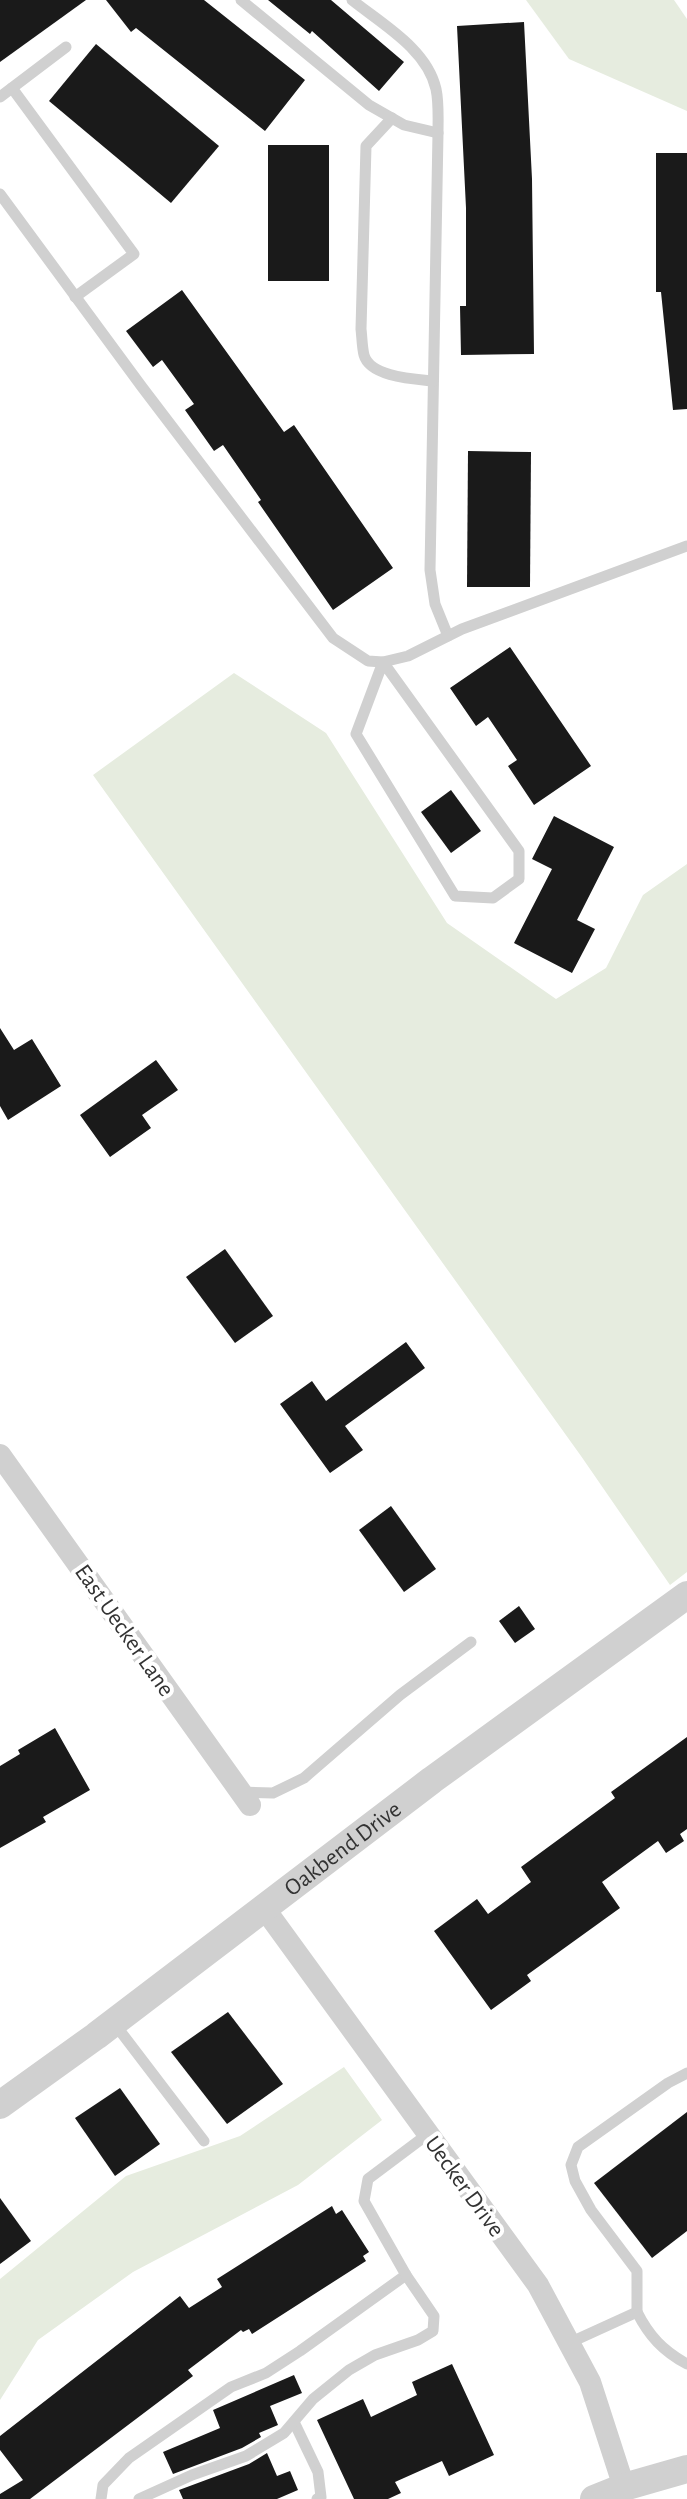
<svg xmlns="http://www.w3.org/2000/svg" width="687" height="2499" font-family="'Alegreya Sans',sans-serif">
<style>
.green{fill:#e6ecdf}
.building{fill:#1a1a1a}
.lines{fill:none;stroke-linecap:round;stroke-linejoin:round}
.service{stroke:#d0d0d0;stroke-width:11}
.minor{stroke:#d0d0d0;stroke-width:22}
.tertiary{stroke:#d0d0d0;stroke-width:28}
.labels{text-anchor:middle;stroke-width:8;stroke-linejoin:round;paint-order:stroke}
.street-label{font-size:24px;fill:#333;stroke:#fff}
</style>
<rect width="100%" height="100%" fill="#fff"/>
<g class="green">
<polygon points="526,0 674,0 687,19 687,111 569,59"/>
<polygon points="234,673 326,733 447,923 556,999 606,968 643,895 687,864 687,1572 670,1585 581,1456 93,775"/>
<polygon points="344,2067 382,2120 298,2185 133,2272 38,2340 0,2400 0,2279 126,2176 240,2136"/>
</g>
<g class="building">
<polygon points="0,0 86,0 0,62"/>
<polygon points="106,0 204,0 305,80 265,131 136,28 131,32"/>
<polygon points="268,0 331,0 404,62 379,91 312,31 310,34"/>
<polygon points="524,22 532,179 534,354 461,355 460,306 466,306 466,208 457,26"/>
<polygon points="96,44 219,146 171,203 49,101"/>
<rect x="268" y="145" width="61" height="136"/>
<polygon points="656,153 687,153 687,409 673,410 661,292 656,292"/>
<polygon points="182,290 284,432 294,425 393,568 333,610 258,502 261,500 223,445 214,451 185,410 194,404 162,360 153,367 126,331"/>
<polygon points="468,451 531,452 530,587 467,587"/>
<polygon points="510,647 591,766 534,805 508,766 517,760 488,717 476,726 450,688"/>
<polygon points="451,790 481,831 451,853 421,812"/>
<polygon points="554,816 614,847 577,920 595,929 572,973 514,943 552,869 532,859"/>
<polygon points="0,1028 14,1050 32,1039 61,1086 8,1120 0,1106"/>
<polygon points="156,1060 178,1090 142,1115 151,1128 110,1157 80,1115"/>
<polygon points="225,1249 273,1316 235,1343 186,1277"/>
<polygon points="406,1342 425,1368 345,1426 363,1450 330,1473 280,1404 312,1381 326,1401"/>
<polygon points="391,1506 436,1569 404,1592 359,1530"/>
<polygon points="519,1606 535,1629 515,1643 499,1621"/>
<polygon points="55,1728 90,1790 43,1817 46,1822 0,1848 0,1766 20,1754 18,1750"/>
<polygon points="687,1737 687,1829 680,1834 684,1841 666,1853 658,1841 602,1882 620,1908 527,1975 531,1981 491,2010 434,1931 477,1899 488,1914 531,1882 521,1867 615,1798 611,1792"/>
<polygon points="228,2012 283,2084 227,2124 171,2052"/>
<polygon points="120,2088 160,2144 115,2176 75,2118"/>
<polygon points="687,2112 687,2231 652,2258 594,2183"/>
<polygon points="0,2198 31,2241 0,2264"/>
<polygon points="332,2206 336,2214 342,2210 369,2252 363,2256 366,2261 252,2334 249,2329 243,2332 241,2330 188,2370 193,2376 30,2499 0,2499 0,2494 23,2480 0,2450 0,2436 180,2296 189,2308 222,2287 217,2279"/>
<polygon points="452,2364 494,2455 449,2476 442,2461 395,2482 401,2493 388,2499 354,2499 317,2420 363,2399 371,2417 417,2395 412,2382"/>
<polygon points="294,2375 302,2393 270,2406 278,2425 259,2433 261,2437 242,2448 173,2474 163,2452 220,2428 213,2410"/>
<polygon points="267,2453 277,2476 290,2471 298,2490 277,2499 183,2499 179,2490 249,2464"/>
</g>
<g class="lines">
<g class="service">
<polyline points="241,0 369,105 404,125 438,133"/>
<path d="M352,0C382,24 427,49 436,89C439,103 438,119 438,133L430,570L435,604L448,636"/>
<polyline points="12,88 134,254 75,297"/>
<polyline points="0,97 66,47"/>
<path d="M392,118L366,146L361,329C362,337 362,347 364,355C370,377 414,379 433,381"/>
<polyline points="0,194 142,387 333,638 368,661 383,662 408,656 462,629 687,546"/>
<polygon points="383,662 519,851 519,879 493,898 455,896 356,734"/>
<polyline points="240,1792 273,1793 304,1778 400,1695 471,1642"/>
<polyline points="114,2023 204,2141"/>
<polyline points="637,2312 637,2271 591,2210 575,2181 571,2165 578,2147 668,2083 687,2073"/>
<path d="M569,2343L637,2312C649,2336 663,2351 687,2364"/>
<polyline points="294,2422 318,2472 321,2497 317,2499"/>
<polyline points="101,2499 103,2485 129,2458 231,2387 266,2373 300,2351 406,2275"/>
<polyline points="139,2499 192,2475 246,2456 284,2433 313,2399 349,2370 375,2355 418,2340 433,2331 434,2316 406,2275 364,2201 368,2179 428,2134"/>
</g>
<g class="minor">
<polyline points="0,1455 250,1805"/>
<polyline points="264,1908 538,2285 590,2382 624,2487"/>
</g>
<g class="tertiary">
<path id="s1" d="M0,2105L96,2036L432,1780L687,1595"/>
<polyline points="594,2499 624,2487 687,2469"/>
</g>
</g>
<g class="labels">
<g class="street-label">
<text transform="translate(125 1630) rotate(55)" y="8">East Uecker Lane</text>
<text dy="8" stroke="none"><textPath href="#s1" startOffset="428">Oakbend Drive</textPath></text>
<text transform="translate(465 2186) rotate(54)" y="8">Uecker Drive</text>
</g>
</g>
</svg>
